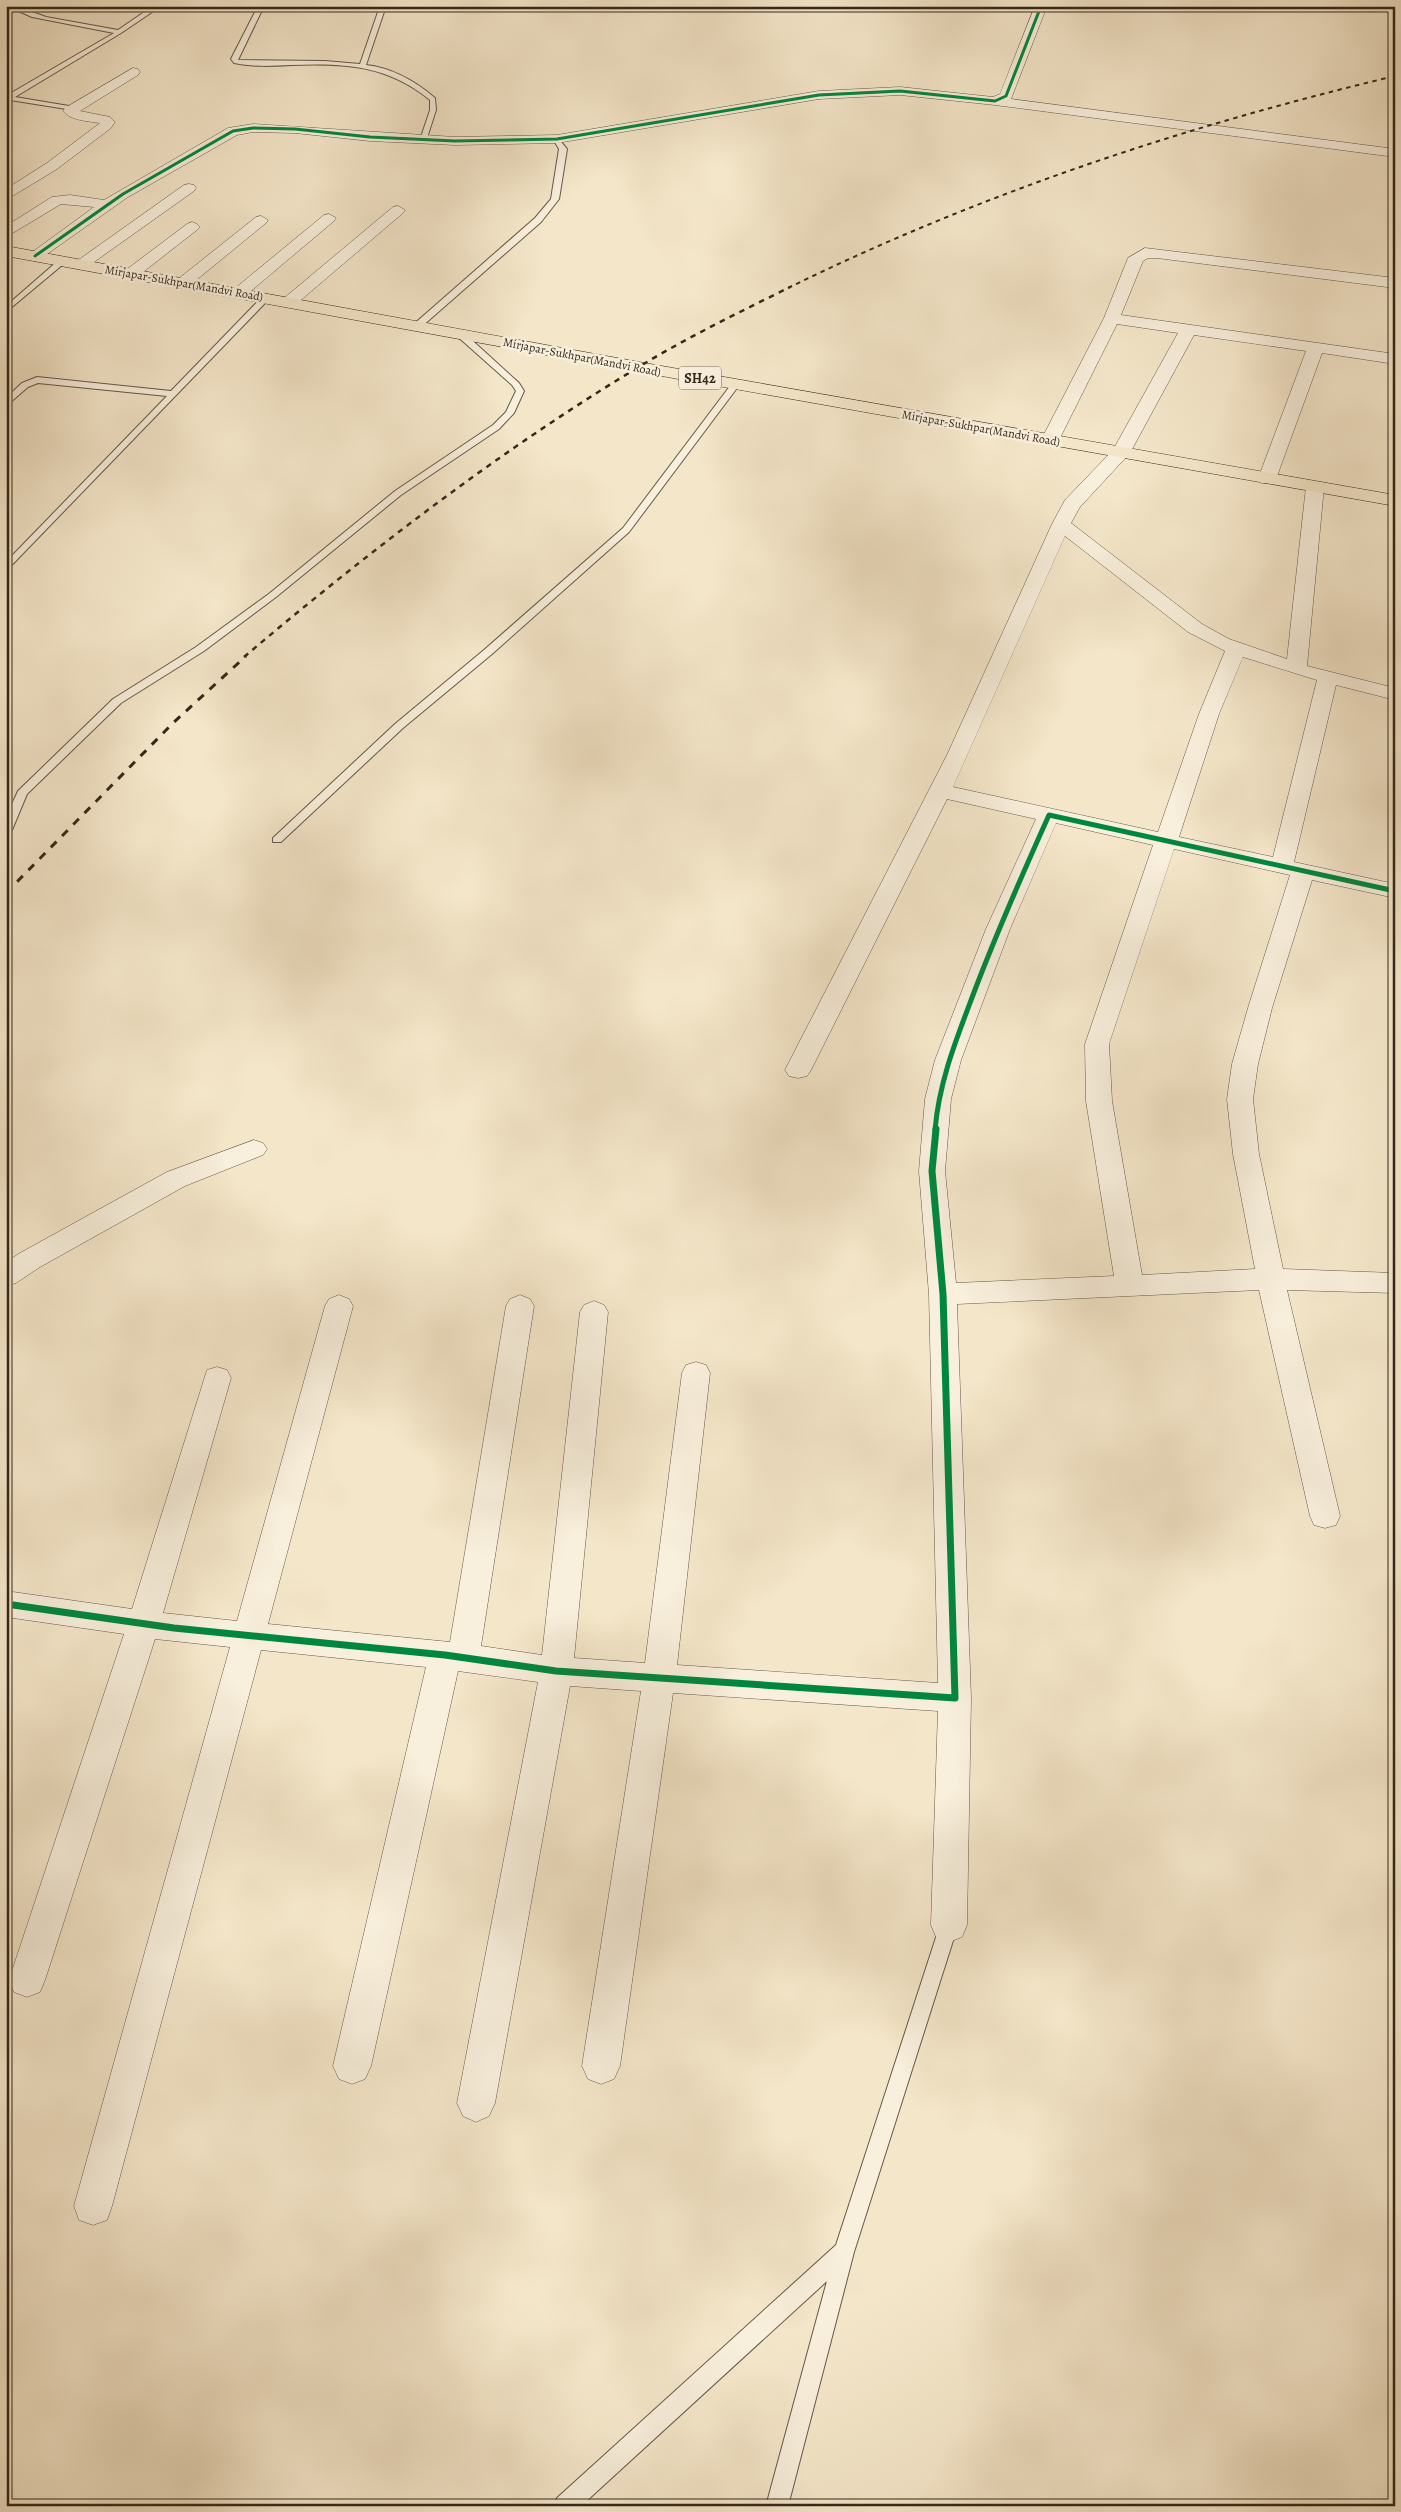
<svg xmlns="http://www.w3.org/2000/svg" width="1401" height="2512" font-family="Alegreya,serif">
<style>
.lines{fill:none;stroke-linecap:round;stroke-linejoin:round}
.lane-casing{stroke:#645846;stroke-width:2}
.street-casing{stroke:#645846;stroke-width:1}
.primary-casing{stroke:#34281a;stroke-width:1}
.lane{fill:#f8efdc;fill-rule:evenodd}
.street{fill:#f8efdc;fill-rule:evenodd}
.primary{fill:#f4e6c9;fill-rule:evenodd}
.rail-far2{stroke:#34281a;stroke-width:2;stroke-dasharray:4.5 4.5;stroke-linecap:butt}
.rail-far1{stroke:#34281a;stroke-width:2.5;stroke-dasharray:5.5 5.5;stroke-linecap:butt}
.rail{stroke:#34281a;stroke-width:3;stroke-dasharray:8 8;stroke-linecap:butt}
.cycleway-far2-casing{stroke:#f8efdc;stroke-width:5}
.cycleway-far1-casing{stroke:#f8efdc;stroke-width:8}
.cycleway-casing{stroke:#f8efdc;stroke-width:10}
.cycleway-far2{stroke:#00873e;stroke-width:3}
.cycleway-far1{stroke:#00873e;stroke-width:5}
.cycleway{stroke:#00873e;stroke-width:7}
.labels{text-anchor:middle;stroke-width:5;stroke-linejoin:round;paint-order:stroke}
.far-street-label{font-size:12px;fill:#34281a;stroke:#f8efdc}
.shield{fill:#f8efdc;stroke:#6f6454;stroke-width:1}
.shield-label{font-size:14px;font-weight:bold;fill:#34281a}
</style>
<rect width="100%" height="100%" fill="#f4e6c9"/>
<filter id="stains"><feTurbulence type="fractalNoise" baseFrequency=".004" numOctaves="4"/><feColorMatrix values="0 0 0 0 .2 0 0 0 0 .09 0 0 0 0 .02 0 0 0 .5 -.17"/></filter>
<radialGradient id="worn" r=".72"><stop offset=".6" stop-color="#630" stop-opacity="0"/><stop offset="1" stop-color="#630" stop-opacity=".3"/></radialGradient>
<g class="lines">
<g class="lane-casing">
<g id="lane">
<polygon points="7,6 15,6 46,17 118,30 153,6 161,6 121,33 15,97 75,107 73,110 10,100 6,102 6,96 114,33 32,17"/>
<path d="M258,6H264L238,60L325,61L360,64L380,6H386L366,65C393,68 415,81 435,98L436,110L426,141L420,140L430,110V100C387,65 345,63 291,65C272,66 253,67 234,63L231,59Z"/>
<polygon points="557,137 567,149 559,199 541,222 420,328 414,328 414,324 535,218 551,199 559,149 553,139"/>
<polygon points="60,259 67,261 6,312 6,306"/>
<polygon points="263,296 270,298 6,571 6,562 167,396 38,383 28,387 6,406 6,398 22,383 37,377 171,391"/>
<polygon points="457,332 463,332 519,383 524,391 514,413 499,429 401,495 276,597 204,651 121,703 27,794 12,830 6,833 6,817 18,791 113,699 196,647 270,593 395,491 493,425 506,412 516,391 512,385 457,336"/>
<polygon points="733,382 740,384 629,532 492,654 403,728 281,842 273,842 273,838 395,724 484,650 623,528"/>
<polygon points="949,1917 955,1919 958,1925 854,2252 788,2506 766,2506 827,2281 581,2506 554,2506 557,2498 836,2245 940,1925 943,1919"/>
</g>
</g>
<g class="street-casing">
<g id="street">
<polygon points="1035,6 1047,6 1011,99 1395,149 1395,157 995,105 900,95 819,99 557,143 455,145 370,141 295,133 253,132 237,135 128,197 40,259 35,261 27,256 94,207 61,204 6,237 6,226 52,197 70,195 104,200 228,128 253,124 455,137 557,135 819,91 900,87 993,97 1000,94"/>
<path d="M133,68L138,69L140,72L138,75L80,111L110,117L115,122L111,128L57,169L6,200V189L47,163L100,123C88,121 71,121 63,111L65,108Z"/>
<polygon points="189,184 194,185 196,188 194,191 87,267 77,267 74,264 77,261 184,185"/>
<polygon points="398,206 405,210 403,213 295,305 283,305 281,302 283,299 393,207"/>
<polygon points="329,214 336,218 334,221 245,296 233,296 231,293 233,290 324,215"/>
<polygon points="261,216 268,220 266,223 189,286 177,286 175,283 177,280 256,217"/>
<polygon points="192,222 197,224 200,227 197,230 138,276 126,276 124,273 126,270 187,224"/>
<path d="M1145,248L1395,278V288L1157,258H1148L1143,261L1121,315L1395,354V364L1322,353L1276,479L1273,483H1261L1258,479L1306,351L1194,335L1130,453L1080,507L1071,523L1202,624L1229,639L1287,659L1306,487L1309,483H1321L1324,487L1307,666L1395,688V700L1336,685L1294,862L1395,884V898L1312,880L1272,1008L1258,1064L1253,1099L1259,1154L1283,1269L1395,1273V1293L1287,1290L1340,1516L1336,1525L1325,1528L1314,1525L1310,1516L1259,1290L957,1304L971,1698L967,1925L962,1937L949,1942L936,1937L931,1925L938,1711L673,1693L620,2066L614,2079L601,2084L588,2079L582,2066L641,1691L570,1686L495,2103L489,2116L476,2122L463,2116L457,2103L538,1682L458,1671L371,2066L365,2079L352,2084L339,2079L333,2066L426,1667L261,1650L112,2206L107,2220L93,2225L79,2220L74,2206L230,1647L155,1639L45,1980L40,1992L27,1997L14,1992L9,1980L124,1634L6,1617V1591L132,1609L207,1370L217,1367L227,1370L231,1378L163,1613L237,1621L325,1306L329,1299L339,1295L349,1299L353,1306L268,1624L450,1642L506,1306L510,1299L520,1295L530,1299L534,1306L481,1646L542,1655L580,1312L584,1305L594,1301L604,1305L608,1312L574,1658L645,1663L682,1373L686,1365L696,1362L706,1365L710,1373L677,1665L938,1683L929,1294L919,1171L925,1099L935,1060L986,929L1036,819L947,799L811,1070L807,1076L798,1078L789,1076L785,1070L947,755L1052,524L1065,500L1113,450L1178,333L1117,324L1059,440L1056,444H1044L1041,440L1104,318L1128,258ZM1065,536L1188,632L1225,651L1199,714L1158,832L953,787ZM1243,657L1317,680L1273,857L1179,837L1219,714ZM1056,823L1153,845L1085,1044L1086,1101L1114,1276L956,1283L945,1171L951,1099L961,1060L1010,929ZM1174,849L1290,875L1248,1008L1232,1064L1227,1099L1233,1154L1255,1269L1142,1275L1112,1101L1109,1044Z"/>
<polygon points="254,1140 263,1143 267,1149 263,1155 185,1186 40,1267 16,1283 6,1286 6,1262 20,1253 167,1172"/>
</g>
</g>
<g class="primary-casing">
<polygon id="primary" points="6,246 639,362 1395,495 1395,506 639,372 6,256"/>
</g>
<use href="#lane" class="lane"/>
<use href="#street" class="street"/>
<use href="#primary" class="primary"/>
<path class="rail-far2" d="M788,288C982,193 1185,126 1395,76"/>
<path class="rail-far1" d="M244,657C367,553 498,452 637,368C686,338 738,313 790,287"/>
<polyline class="rail" points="6,893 173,723 246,656"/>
<g class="cycleway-far2-casing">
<polyline id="cycleway-far2" points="35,256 123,194 233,131 253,128 295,129 370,137 455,141 557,139 819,95 900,91 995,101 1006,96 1041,6"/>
</g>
<g class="cycleway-far1-casing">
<path id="cycleway-far1" d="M935,1130C939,1082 956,1040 973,995C996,934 1022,875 1049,815L1395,891"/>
</g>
<g class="cycleway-casing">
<polyline id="cycleway" points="6,1604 174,1628 445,1655 556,1671 955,1698 943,1294 932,1171 936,1129"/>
</g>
<use href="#cycleway-far2" class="cycleway-far2"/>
<use href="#cycleway-far1" class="cycleway-far1"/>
<use href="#cycleway" class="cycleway"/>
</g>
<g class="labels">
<g class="far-street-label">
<text transform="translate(184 283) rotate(10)" y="4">Mirjapar-Sukhpar(Mandvi Road)</text>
<text transform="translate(582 357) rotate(11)" y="4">Mirjapar-Sukhpar(Mandvi Road)</text>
<text transform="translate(981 428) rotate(10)" y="4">Mirjapar-Sukhpar(Mandvi Road)</text>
</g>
<rect class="shield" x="679" y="366.5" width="42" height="23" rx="4"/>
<g class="shield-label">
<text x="700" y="383">SH42</text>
</g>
</g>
<rect width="1401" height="2512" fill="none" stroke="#f4e6c9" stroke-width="25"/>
<rect x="8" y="8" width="1386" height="2497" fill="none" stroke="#34281a" stroke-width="2.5"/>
<rect x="12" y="12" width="1376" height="2487" fill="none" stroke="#34281a"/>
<rect width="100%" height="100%" filter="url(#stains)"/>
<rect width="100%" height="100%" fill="url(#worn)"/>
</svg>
